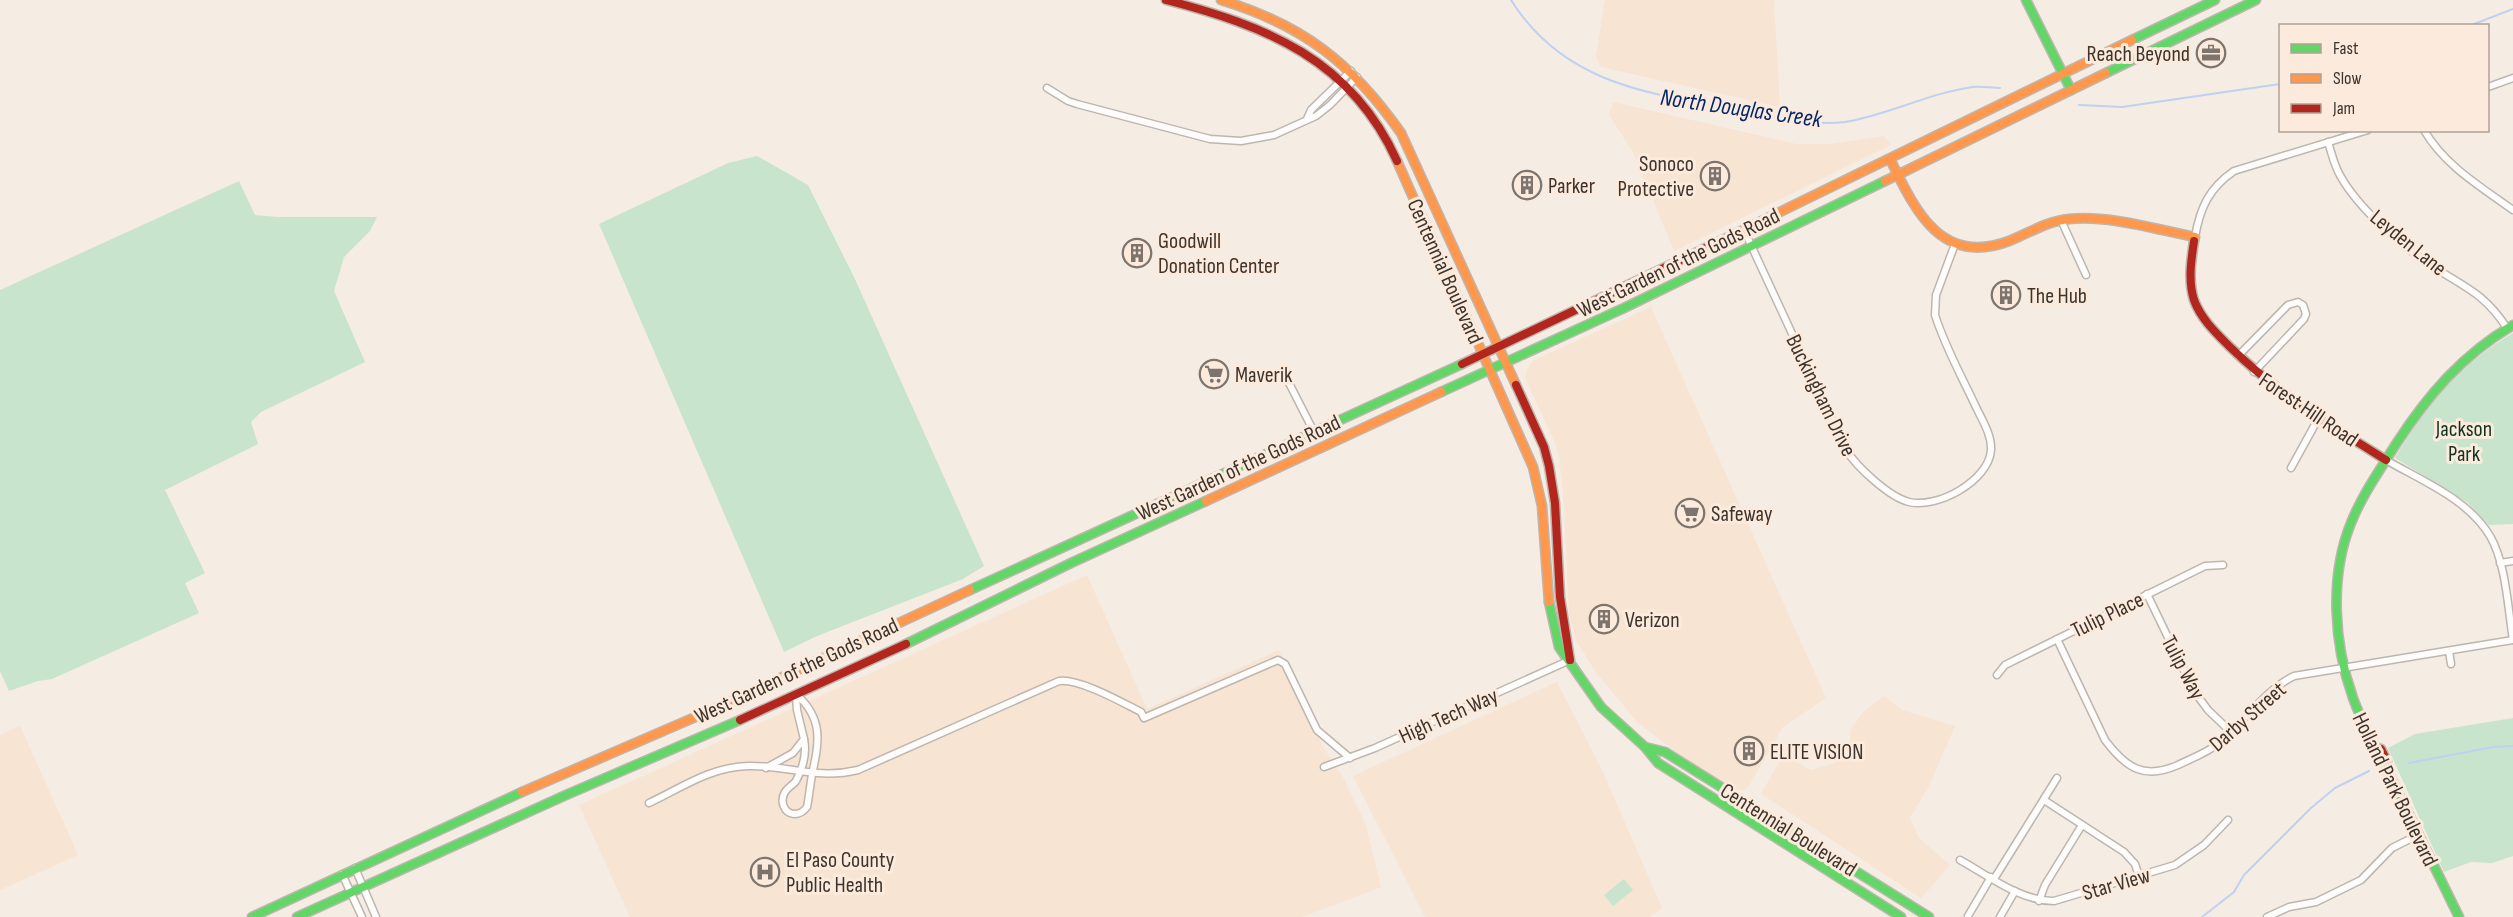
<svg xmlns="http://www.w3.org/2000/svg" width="2513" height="917" font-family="'Sofia Sans Condensed',sans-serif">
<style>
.built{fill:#f7e4d2}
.green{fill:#c8e4cc}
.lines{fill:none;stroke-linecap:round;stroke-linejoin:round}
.stream{stroke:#bed1f2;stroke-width:2}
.street-casing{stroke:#bdb6af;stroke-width:9}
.fast-casing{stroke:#bdb6af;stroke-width:11}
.slow-casing{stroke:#bdb6af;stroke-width:11}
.jam-casing{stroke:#bdb6af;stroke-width:11}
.street{stroke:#fefcfb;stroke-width:6}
.fast{stroke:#63d668;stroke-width:8}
.slow{stroke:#ff974d;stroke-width:8}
.jam{stroke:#b3261e;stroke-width:8}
.labels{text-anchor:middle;stroke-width:6;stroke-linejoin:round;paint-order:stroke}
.poi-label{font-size:22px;fill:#3d342d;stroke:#fcebdc;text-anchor:start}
.street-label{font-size:22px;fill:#3d342d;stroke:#fcebdc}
.park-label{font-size:22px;fill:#103320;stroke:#fcebdc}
.water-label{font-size:24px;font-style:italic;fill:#00276f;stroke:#fcebdc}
</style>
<rect width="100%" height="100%" fill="#f5ece3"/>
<g class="built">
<polygon points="1605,0 1774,0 1780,107 1601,67 1596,56"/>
<polygon points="1613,102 1796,144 1831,144 1884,136 1891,145 1674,251 1633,152 1609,115"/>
<polygon points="1651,307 1826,698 1783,727 1749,785 1744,790 1739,790 1698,768 1638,723 1595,671 1577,642 1569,614 1563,490 1559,458 1556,445 1525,378 1526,372 1532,361"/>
<polygon points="1087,575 1147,709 1279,650 1323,747 1344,779 1365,823 1381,887 1302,917 630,917 579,805"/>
<polygon points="1557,682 1602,770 1662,908 1650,917 1425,917 1353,776"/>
<polygon points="1884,696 1902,710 1955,726 1929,786 1910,818 1919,838 1950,865 1921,898 1761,794 1783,755 1811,770 1835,763 1850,740 1850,731 1863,712"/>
<polygon points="20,726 78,855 0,890 0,735"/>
</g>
<g class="green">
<polygon points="757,156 808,185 854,277 984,566 963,579 817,636 784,652 599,224 728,163"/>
<polygon points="239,181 255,215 278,217 377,217 370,231 344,257 334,291 365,362 261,412 251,422 258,444 165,490 205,573 185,583 199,613 52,679 38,681 9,691 0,671 0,290"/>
<path d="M2513,333V524L2489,525L2468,503L2395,458C2425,406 2461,363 2513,333Z"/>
<polygon points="2513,718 2513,856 2492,863 2471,862 2444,872 2388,748 2415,734"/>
<polygon points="1624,879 1633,890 1613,906 1604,895"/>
</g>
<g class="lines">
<g class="stream">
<path d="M1511,0C1564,85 1651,94 1741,110C1775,117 1810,126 1845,122C1888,115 1929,93 1973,87C1982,86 1991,88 2000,88"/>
<polyline points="2469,26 2513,9"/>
<polyline points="2079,105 2122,107 2280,84"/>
<polyline points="2409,763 2493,747 2513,746"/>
<polyline points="2202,917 2234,892 2244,875 2311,808 2335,788 2369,771"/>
</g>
<g class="street-casing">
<g id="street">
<polyline points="2488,87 2513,78"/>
<polyline points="1047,88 1068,101 1077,104 1210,139 1241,141 1274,135 1316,116 1330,105 1357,77"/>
<polyline points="1307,119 1311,110 1351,71"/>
<path d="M2424,130C2444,165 2481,187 2513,210"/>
<path d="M2328,142C2332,154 2334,166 2341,177C2358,207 2397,242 2426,262C2461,286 2482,290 2507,328"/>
<polyline points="2061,220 2086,275"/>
<path d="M1744,230L1846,450C1857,467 1889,497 1909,502C1937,509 1989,481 1991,450C1992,435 1982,420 1976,407C1962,377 1945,347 1935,315L1936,295L1955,244"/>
<path d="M2195,237C2200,208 2209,188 2234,171L2368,130"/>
<polyline points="2238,356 2288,305 2298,302 2303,305 2306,314 2304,319 2254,372"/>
<polyline points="1289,383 1314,432"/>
<path d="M2386,460C2422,481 2468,499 2490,536C2506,563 2508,609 2513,640"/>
<polyline points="2291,468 2318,419"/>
<polyline points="2500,563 2513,561"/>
<polyline points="2147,594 2194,691 2208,710 2231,732"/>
<path d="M2057,639L2105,740C2126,768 2144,780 2178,765C2192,758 2207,753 2219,743C2244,722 2264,691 2294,676L2513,640"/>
<polyline points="2449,651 2451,664"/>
<polyline points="1997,675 2005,665 2205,566 2223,565"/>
<path d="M796,694C824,719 819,742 812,775C810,786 809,797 807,807C803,812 800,814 794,814C783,813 780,800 785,792C788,787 793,785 796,781C803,768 807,754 804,739"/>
<polyline points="1324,767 1375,748 1570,660"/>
<polyline points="766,768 793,753 804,739 797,710 796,694"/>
<polyline points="2044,800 2124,852 2135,864 2139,876"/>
<path d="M649,803C681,788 710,767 748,766C788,765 816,780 858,770L1059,681C1079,678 1123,703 1141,712L1144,718L1278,660L1285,664L1317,730L1350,758"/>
<path d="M1960,860C1989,876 2020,901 2054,901L2175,865L2204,845L2228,820"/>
<polyline points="355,868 376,917"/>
<polyline points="342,874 362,917"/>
<polyline points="1994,879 2057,778"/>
<polyline points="2039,901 2045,885 2082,825"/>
<polyline points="1968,916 1991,877"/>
<polyline points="2000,917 2015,891"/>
<polyline points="2267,917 2289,907 2316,902 2361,880 2392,848 2418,835"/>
</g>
</g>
<g class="fast-casing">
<g id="fast">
<polyline points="2026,0 2071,90"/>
<polyline points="2132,40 2215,0"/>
<polyline points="2106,73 2256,0"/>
<polyline points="1441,392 1624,308 1885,181"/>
<polyline points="970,590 1462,364"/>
<polyline points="1549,602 1559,647 1601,707 1645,747 1658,763 1901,917"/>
<polyline points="906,644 1071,563 1206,501"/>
<polyline points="1645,747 1665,752 1929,917"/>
<polyline points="252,917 522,792"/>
<polyline points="297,917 566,795 740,720"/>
<path d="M2459,917L2387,770C2381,765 2374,756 2376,748C2368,732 2359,715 2353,698C2334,645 2329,577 2351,523C2362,495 2380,470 2396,444C2428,395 2462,355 2513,325"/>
</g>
</g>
<g class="slow-casing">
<g id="slow">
<path d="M1221,0C1303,25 1352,63 1401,133L1516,385"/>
<path d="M1890,159C1915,210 1941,267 2009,241C2029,233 2047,221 2069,219C2110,215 2154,229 2195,237L2194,241"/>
<polyline points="1397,161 1533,467 1542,506 1549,602"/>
<polyline points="1885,181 2106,73"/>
<polyline points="1735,234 2132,40"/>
<polyline points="1206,501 1441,392"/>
<polyline points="522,792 707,712 970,590"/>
</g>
</g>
<g class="jam-casing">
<g id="jam">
<path d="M1166,0C1266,26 1351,59 1397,161"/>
<path d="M2194,241C2191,261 2188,281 2194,300C2201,319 2216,333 2230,347C2277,393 2331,426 2386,460"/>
<polyline points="1462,364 1735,234"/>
<polyline points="1516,385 1544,447 1549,466 1555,503 1560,597 1570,660"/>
<polyline points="740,720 906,644"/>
<polyline points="2376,748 2381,749 2387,761 2387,770"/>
</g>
</g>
<use href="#street" class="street"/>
<use href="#fast" class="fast"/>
<use href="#slow" class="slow"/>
<use href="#jam" class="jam"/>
</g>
<defs>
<g id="office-ring" transform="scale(1.5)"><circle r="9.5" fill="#fcebdc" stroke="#7d746d" stroke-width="1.5"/><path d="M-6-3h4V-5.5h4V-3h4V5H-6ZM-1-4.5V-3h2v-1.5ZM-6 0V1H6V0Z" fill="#7d746d"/></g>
<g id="building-ring" transform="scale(1.5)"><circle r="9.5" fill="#fcebdc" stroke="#7d746d" stroke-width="1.5"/><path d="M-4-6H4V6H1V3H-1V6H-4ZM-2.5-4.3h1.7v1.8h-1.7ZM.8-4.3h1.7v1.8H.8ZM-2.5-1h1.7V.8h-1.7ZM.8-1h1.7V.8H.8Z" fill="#7d746d"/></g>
<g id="supermarket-ring" transform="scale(1.5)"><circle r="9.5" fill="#fcebdc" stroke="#7d746d" stroke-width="1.5"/><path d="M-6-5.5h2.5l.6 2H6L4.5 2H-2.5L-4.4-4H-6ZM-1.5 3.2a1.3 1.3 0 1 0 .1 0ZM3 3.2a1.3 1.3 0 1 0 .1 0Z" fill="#7d746d"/></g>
<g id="hospital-ring" transform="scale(1.5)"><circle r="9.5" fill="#fcebdc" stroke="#7d746d" stroke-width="1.5"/><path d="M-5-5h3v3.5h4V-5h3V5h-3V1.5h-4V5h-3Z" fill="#7d746d"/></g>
</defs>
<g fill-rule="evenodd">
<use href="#office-ring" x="2211" y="53"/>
<use href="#building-ring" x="1715" y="176"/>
<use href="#building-ring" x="1527" y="185"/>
<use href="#building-ring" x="1137" y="253"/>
<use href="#building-ring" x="2006" y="295"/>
<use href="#supermarket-ring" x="1214" y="374"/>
<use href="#supermarket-ring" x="1690" y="513"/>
<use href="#building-ring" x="1604" y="619"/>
<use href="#building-ring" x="1749" y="751"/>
<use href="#hospital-ring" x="765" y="872"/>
</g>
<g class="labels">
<g class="poi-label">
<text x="2190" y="61" text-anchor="end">Reach Beyond</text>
<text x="1694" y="171" text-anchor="end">Sonoco<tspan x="1694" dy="25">Protective</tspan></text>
<text x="1548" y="193">Parker</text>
<text x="1158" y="248">Goodwill<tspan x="1158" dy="25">Donation Center</tspan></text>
<text x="2027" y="303">The Hub</text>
<text x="1235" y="382">Maverik</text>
<text x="1711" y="521">Safeway</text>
<text x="1625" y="627">Verizon</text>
<text x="1770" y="759">ELITE VISION</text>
<text x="786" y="867">El Paso County<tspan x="786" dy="25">Public Health</tspan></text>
</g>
<g class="street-label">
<text transform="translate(2409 242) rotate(39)" y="8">Leyden Lane</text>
<text transform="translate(1678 262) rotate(-26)" y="8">West Garden of the Gods Road</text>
<text transform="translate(1446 271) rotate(66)" y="8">Centennial Boulevard</text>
<text transform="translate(1822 395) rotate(64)" y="8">Buckingham Drive</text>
<text transform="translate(2309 409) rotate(34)" y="8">Forest Hill Road</text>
<text transform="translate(1238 467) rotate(-25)" y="8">West Garden of the Gods Road</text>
<text transform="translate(2107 614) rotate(-26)" y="8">Tulip Place</text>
<text transform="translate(2184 667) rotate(62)" y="8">Tulip Way</text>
<text transform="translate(796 670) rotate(-25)" y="8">West Garden of the Gods Road</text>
<text transform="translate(1448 715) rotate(-24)" y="8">High Tech Way</text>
<text transform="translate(2247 716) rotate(-41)" y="8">Darby Street</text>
<text transform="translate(2396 789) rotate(64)" y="8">Holland Park Boulevard</text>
<text transform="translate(1789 829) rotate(32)" y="8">Centennial Boulevard</text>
<text transform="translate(2116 883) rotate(-16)" y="8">Star View</text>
</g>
<g class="park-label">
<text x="2464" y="436">Jackson<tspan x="2464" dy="25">Park</tspan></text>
</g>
<g class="water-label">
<text transform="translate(1741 108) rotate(8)" y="8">North Douglas Creek</text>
</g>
</g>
<rect x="2279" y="24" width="210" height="108" fill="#fcebdc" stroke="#b0a296" stroke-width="1.5"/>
<rect x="2291" y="44" width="30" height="9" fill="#63d668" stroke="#b0a296" stroke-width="1.5"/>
<text x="2333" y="54" font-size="18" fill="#3d342d">Fast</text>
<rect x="2291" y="74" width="30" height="9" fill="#ff974d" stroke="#b0a296" stroke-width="1.5"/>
<text x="2333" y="84" font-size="18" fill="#3d342d">Slow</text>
<rect x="2291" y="104" width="30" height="9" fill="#b3261e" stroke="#b0a296" stroke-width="1.5"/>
<text x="2333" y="114" font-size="18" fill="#3d342d">Jam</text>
</svg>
